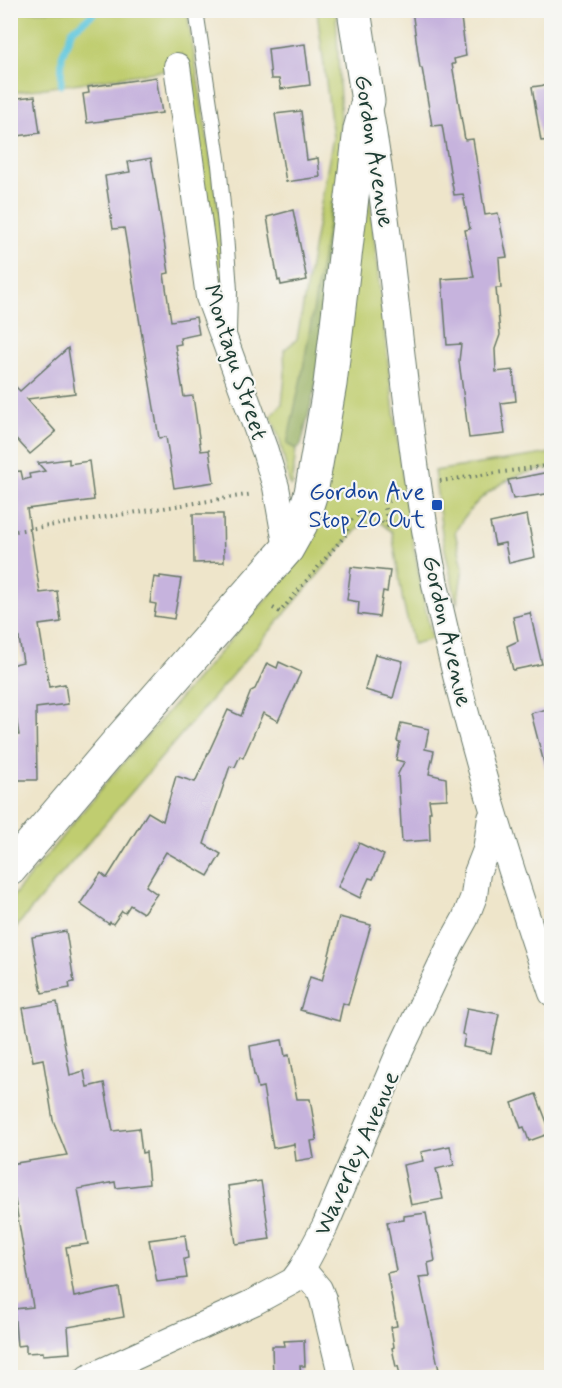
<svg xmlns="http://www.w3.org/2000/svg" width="562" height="1388" font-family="Mynerve,sans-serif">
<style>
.green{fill:#c0cd6f;stroke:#708552;stroke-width:1.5}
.forest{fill:#98b062;stroke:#5c764b;stroke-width:1.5}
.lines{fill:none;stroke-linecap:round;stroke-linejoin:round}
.stream{stroke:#61c7de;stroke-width:7}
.building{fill:#c6b3dd}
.service-casing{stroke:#677868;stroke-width:16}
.minor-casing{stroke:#677868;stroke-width:28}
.tertiary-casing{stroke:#677868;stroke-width:35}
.path{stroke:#677868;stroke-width:4;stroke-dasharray:1.5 4.5;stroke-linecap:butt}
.service{stroke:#fff;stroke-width:14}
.minor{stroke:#fff;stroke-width:26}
.tertiary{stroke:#fff;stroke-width:33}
.transit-dot{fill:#1a4fb4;stroke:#f6f6f2;stroke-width:2}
.labels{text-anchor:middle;stroke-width:4.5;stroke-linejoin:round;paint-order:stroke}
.street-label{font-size:24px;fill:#1f3d34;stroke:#f6f6f2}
.transit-label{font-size:24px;fill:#164399;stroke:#f6f6f2;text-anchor:end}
</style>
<rect width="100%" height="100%" fill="#f6f6f2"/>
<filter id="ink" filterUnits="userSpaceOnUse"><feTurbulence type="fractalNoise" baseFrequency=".0167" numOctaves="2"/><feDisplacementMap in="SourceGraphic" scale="12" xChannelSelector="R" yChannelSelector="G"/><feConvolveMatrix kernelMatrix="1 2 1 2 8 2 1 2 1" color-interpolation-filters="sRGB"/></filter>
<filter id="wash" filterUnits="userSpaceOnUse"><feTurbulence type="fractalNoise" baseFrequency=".008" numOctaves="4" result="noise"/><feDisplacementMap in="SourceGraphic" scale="24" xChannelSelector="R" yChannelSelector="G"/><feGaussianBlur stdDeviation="1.35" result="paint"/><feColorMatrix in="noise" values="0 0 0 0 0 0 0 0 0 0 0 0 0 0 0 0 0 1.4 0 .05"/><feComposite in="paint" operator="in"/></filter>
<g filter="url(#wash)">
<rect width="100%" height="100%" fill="#eee5ca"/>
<g class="green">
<polygon points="10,11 187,11 219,212 226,293 221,297 168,70 11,93"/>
<polygon points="317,11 336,11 343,168 301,445 296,449 292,486 290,486 280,441 271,416 282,404 285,376 284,350 297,339 333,137"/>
<path d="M367,175C385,330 398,487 432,639L413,644L403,602L392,532L378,521L359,527L11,933V899L110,778L276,588L301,556Z"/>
<path d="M551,453V468C509,473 476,494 455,532L463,568L457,604L443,540L434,471Z"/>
</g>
<polygon class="forest" points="332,201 339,203 318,376 301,445 296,449 287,444 303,369"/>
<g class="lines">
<polyline class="stream" points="61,85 62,56 72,30 93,14 95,10"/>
</g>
<g id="blocks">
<g class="building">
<polygon points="412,10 460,10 466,56 454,59 455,64 452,64 465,140 473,139 485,215 498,213 507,257 499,258 501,288 496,288 500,335 495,349 496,372 513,370 516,401 501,403 505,434 469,438 459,361 461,344 447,345 442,279 474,277 465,230 470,229 463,194 454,195 442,125 432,126 422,68 420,68"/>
<polygon points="305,44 310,85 281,89 279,79 271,79 268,49"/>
<polygon points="156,77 162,113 87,123 83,94 89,93 88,87"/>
<polygon points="552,84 552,140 541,141 532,87"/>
<polygon points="35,96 40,133 10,137 10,99"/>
<polygon points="301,111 307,160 318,158 320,177 286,182 275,114"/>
<polygon points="151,158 169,273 164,274 171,321 196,317 199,334 180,338 181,344 175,345 184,397 193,396 201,451 209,450 214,482 174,488 166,437 159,438 124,228 113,229 105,176 130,172 128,162"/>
<polygon points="293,210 307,280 281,285 280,280 278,281 267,217"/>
<polygon points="68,348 75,393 27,399 56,432 30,454 10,432 10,381 20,391"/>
<polygon points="69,459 69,464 89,461 94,500 27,509 40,593 57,591 61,622 39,625 49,687 65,684 68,704 36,708 37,780 10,780 10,735 19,735 12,692 10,692 10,665 23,662 10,586 10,472 21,471 23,480 30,478 29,474 45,471 38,463"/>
<polygon points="549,472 552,493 513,499 508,480"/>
<polygon points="193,514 223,514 224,562 194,563"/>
<polygon points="527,515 535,557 509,563 505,543 495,545 490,523"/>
<polygon points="351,567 390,571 387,592 383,591 379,617 358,614 359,602 347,600"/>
<polygon points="160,576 181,579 174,619 154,616 156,604 150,603 154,577 160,578"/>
<polygon points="530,613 542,664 513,670 507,646 518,641 513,617"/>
<polygon points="375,654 403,661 393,698 365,690"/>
<polygon points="279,662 301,672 278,721 263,713 243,758 240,756 235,767 230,766 204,844 221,854 208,876 166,852 146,886 157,894 143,913 130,905 125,913 122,911 113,924 110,922 109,924 80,904 101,873 107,878 148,812 163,821 176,776 195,782 228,710 241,716 251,691 255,689 267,663 277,668"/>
<polygon points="552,708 552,766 545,767 531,713"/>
<polygon points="401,723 429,729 425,749 434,751 429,774 446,778 447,799 429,800 431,812 429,812 430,840 402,842 398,774 404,762 396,760 400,742 397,741"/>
<polygon points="359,843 384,855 373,879 369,878 360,898 338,887"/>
<polygon points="339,917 371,925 348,1005 343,1003 339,1021 300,1010 310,977 322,981"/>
<polygon points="66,931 74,982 69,983 70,988 42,993 32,937"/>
<polygon points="57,1002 70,1075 84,1071 87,1087 104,1083 113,1131 139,1128 142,1153 146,1152 149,1184 116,1188 115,1182 78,1189 88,1244 66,1247 74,1297 119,1288 124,1317 68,1327 70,1353 43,1355 43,1352 26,1353 26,1345 17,1346 14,1309 33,1307 15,1200 10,1201 10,1164 67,1155 53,1120 43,1059 33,1061 23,1008"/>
<polygon points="467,1008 499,1014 491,1053 463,1047 465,1035 462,1034"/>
<polygon points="282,1040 285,1056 289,1055 297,1099 310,1099 317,1140 311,1141 314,1158 296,1161 294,1144 273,1148 263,1087 258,1088 255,1075 254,1075 250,1046"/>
<polygon points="536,1094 551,1133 529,1141 524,1127 521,1128 512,1103"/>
<polygon points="450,1146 454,1165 436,1169 443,1199 411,1205 403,1165 423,1161 421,1152"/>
<polygon points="261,1181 270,1239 236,1244 228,1186"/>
<polygon points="426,1213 435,1261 428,1263 430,1276 419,1277 439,1370 400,1375 398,1366 396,1367 392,1348 394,1347 391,1327 397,1326 387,1273 396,1271 387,1222 404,1220 404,1216"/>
<polygon points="185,1235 188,1258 184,1259 187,1278 157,1282 149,1240"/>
<polygon points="304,1340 305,1366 300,1366 301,1377 273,1377 272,1346 285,1346 284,1341"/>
</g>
</g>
</g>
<g filter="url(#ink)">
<use href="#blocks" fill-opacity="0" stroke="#677868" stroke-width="1.5"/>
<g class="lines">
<g class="service-casing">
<polyline id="service" points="196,10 219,165 226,235 230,290 229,332"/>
</g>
<g class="minor-casing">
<g id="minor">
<polyline points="177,66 209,297 265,451 276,487 287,549"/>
<path d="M369,107C398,273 404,443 440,608C469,739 509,866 552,993"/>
<polyline points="302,1269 319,1289 323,1299 342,1378"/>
<polyline points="88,1378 254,1302 293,1281 302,1269 325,1226 399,1053 451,944 465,919 474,896 477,873 486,850 491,818"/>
</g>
</g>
<g class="tertiary-casing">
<polyline id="tertiary" points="10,869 117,743 287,549 301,524 311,493 330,384 360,129 368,101 354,10"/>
</g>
<g class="path">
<polyline points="440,481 552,465"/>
<polyline points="10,532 253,494"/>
<polyline points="273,608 280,612 347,533 348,523 360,513 372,514 388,526 384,502 396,499"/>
</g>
<use href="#service" class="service"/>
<use href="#minor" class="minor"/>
<use href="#tertiary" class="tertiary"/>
</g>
</g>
<rect class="transit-dot" x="431" y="499" width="12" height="12" rx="3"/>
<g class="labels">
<g class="street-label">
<text transform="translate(375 151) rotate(81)" y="8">Gordon Avenue</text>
<text transform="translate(236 362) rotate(72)" y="8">Montagu Street</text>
<text transform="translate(448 631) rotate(77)" y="8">Gordon Avenue</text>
<text transform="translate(356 1153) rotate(-66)" y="8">Waverley Avenue</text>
</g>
<g class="transit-label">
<text x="425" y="499">Gordon Ave<tspan x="425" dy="28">Stop 20 Out</tspan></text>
</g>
</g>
<rect width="562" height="1388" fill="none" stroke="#f6f6f2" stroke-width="36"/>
</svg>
